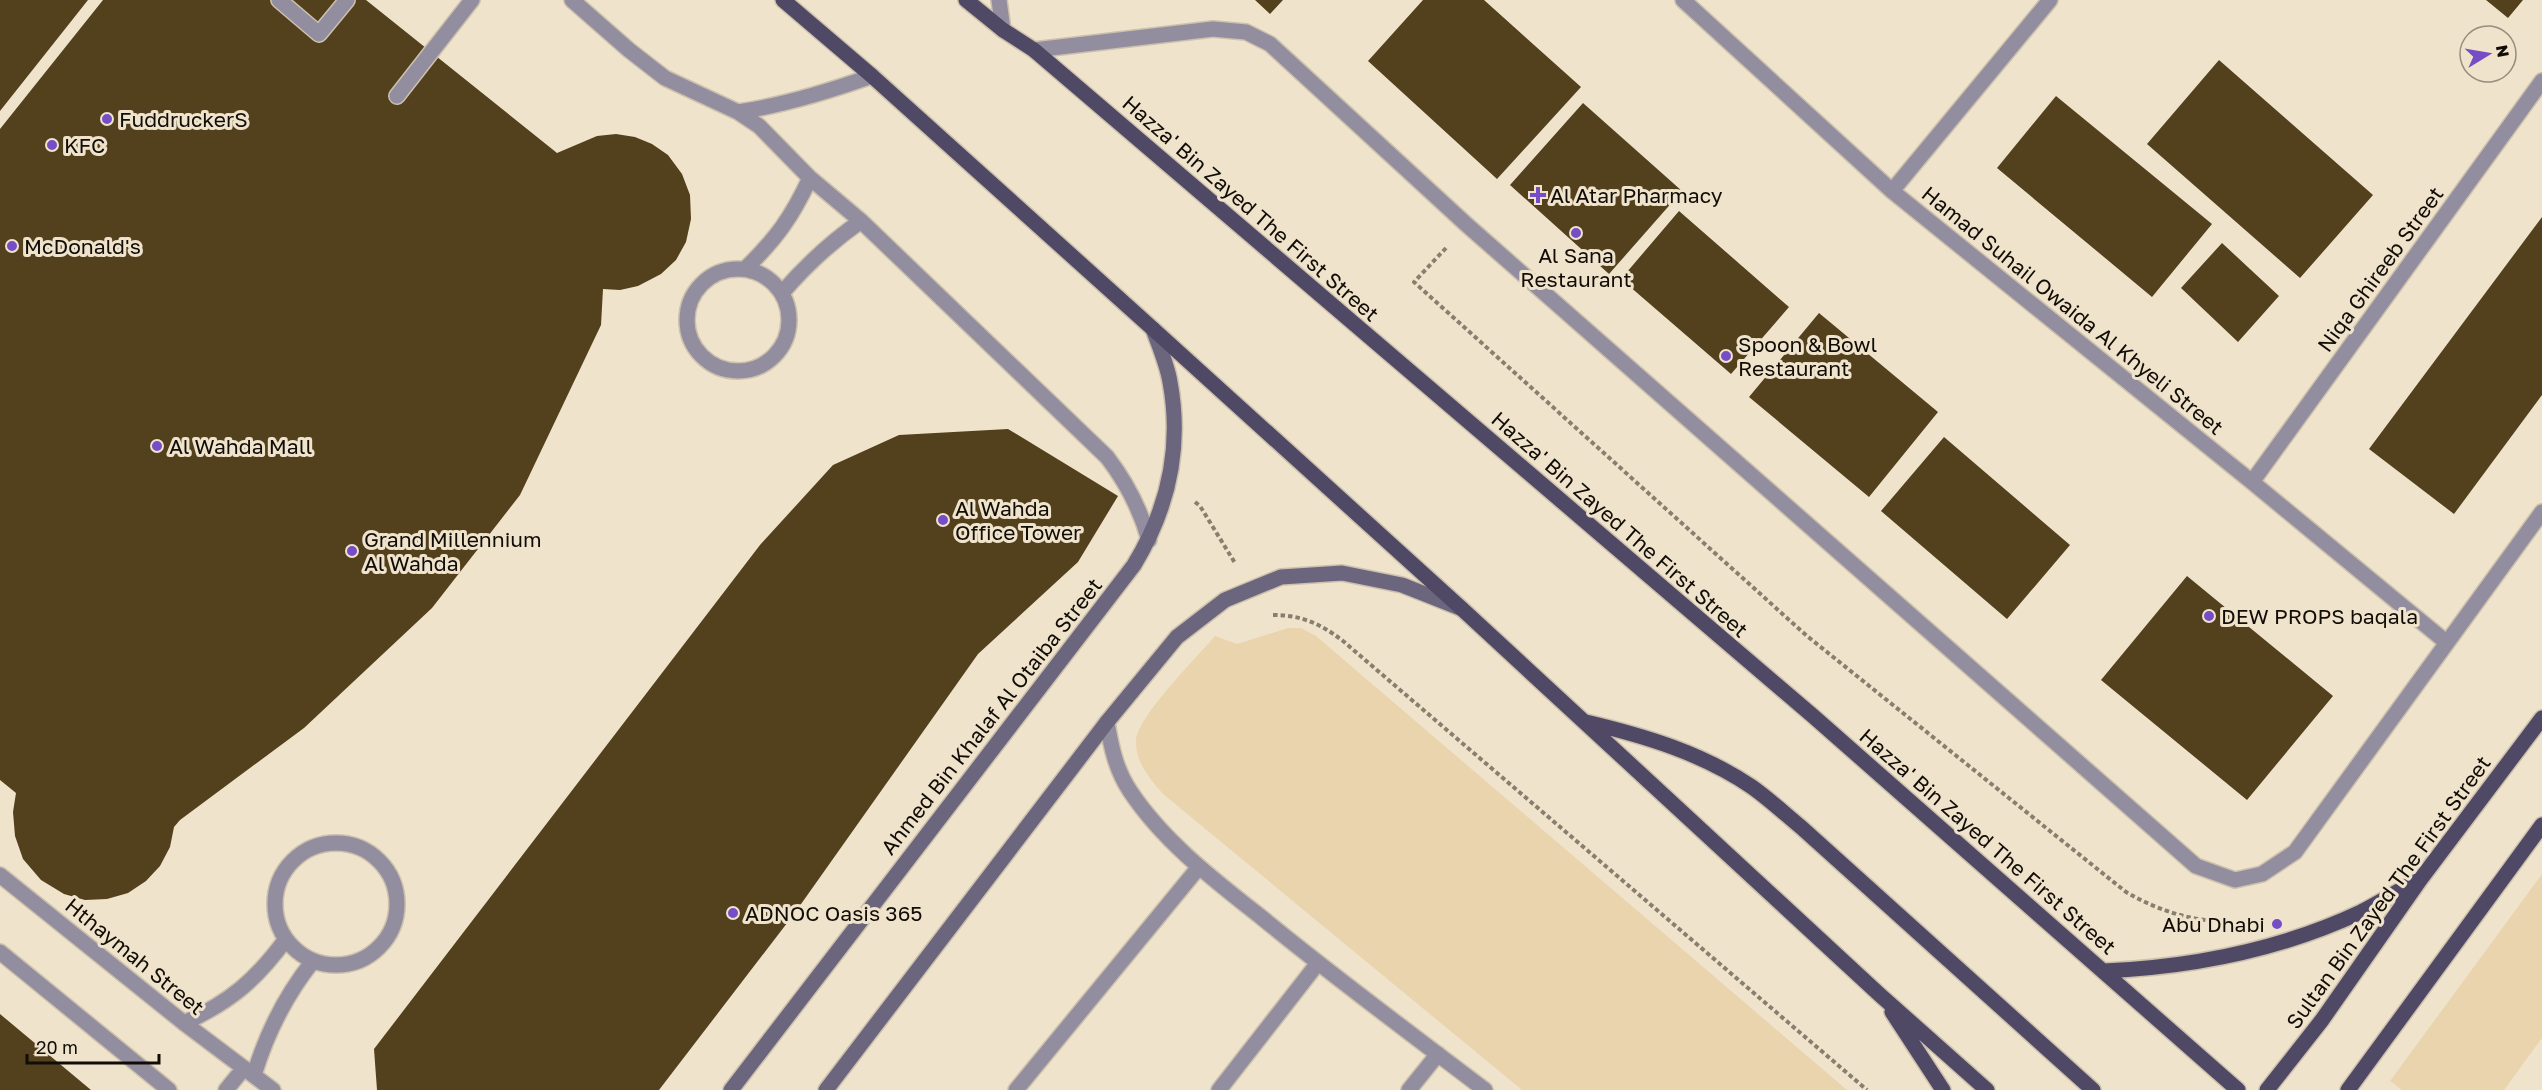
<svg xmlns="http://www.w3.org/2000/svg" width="2542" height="1090" font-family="'Golos Text',sans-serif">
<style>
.green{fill:#e9d4ae}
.building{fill:#53401d}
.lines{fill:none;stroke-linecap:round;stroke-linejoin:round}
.lane-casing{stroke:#ccc1ac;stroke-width:18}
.street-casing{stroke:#ccc1ac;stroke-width:18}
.secondary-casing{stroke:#ccc1ac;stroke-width:18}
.primary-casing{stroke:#ccc1ac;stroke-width:18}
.path{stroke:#887f6f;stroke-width:4;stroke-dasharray:4.5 3;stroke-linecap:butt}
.lane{stroke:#928ea0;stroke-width:15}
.street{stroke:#928ea0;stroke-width:15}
.secondary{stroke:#6b667e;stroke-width:15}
.primary{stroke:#504966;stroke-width:15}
.poi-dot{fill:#764dc6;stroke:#f0e3cc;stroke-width:2}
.labels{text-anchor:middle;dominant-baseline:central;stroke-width:6;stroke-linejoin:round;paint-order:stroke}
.poi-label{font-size:21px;fill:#110d06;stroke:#f0e3cc;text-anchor:start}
.street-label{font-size:21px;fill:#110d06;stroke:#f0e3cc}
</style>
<rect width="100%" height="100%" fill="#f0e3cc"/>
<!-- green -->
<path class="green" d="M 1288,628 L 1301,628 L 1316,636 L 1847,1090 L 1522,1090 L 1163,794 C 1150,779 1136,763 1136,742 C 1135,719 1198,656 1215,636 L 1237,644 Z
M 2542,874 L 2542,1038 L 2504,1090 L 2402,1090 L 2390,1081 Z"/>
<!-- building -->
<path class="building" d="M 0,0 L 88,0 L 0,111 Z
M 103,0 L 366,0 L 557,153 L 597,136 L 616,134 L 635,137 L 652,144 L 668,155 L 682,174 L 690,195 L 691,219 L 686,242 L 676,260 L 661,274 L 638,286 L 620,290 L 603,289 L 601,325 L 520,495 L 432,608 L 304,728 L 180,820 L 174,827 L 170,847 L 160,866 L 146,881 L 128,893 L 107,899 L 85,900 L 64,894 L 41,880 L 23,859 L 15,836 L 13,812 L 16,793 L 0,780 L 0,129 Z
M 1255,0 L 1283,0 L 1270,14 Z
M 1423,0 L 1484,0 L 1581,87 L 1497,179 L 1368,61 Z
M 2486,0 L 2523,0 L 2508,18 Z
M 2219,60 L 2373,195 L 2300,278 L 2147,144 Z
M 2056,96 L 2212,224 L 2152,297 L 1997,168 Z
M 1583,103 L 1682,191 L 1609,274 L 1510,185 Z
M 1679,211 L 1789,307 L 1731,374 L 1621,279 Z
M 2542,217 L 2542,395 L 2454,514 L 2369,449 Z
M 2222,243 L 2279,296 L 2238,342 L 2181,288 Z
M 1819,313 L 1938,412 L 1869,497 L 1749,397 Z
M 1008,429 L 1118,496 L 1078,562 L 978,654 L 794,914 L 659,1090 L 377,1090 L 374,1049 L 760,545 L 833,465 L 899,435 Z
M 1944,437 L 2070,545 L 2007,619 L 1881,511 Z
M 2187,576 L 2333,696 L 2247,800 L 2101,680 Z
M 0,1014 L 91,1090 L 0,1090 Z"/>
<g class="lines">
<!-- lane casing -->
<g class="lane-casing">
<path id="lane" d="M 279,0 L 319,34 L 347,0
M 572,0 L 629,50 L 665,78 L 738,112 L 759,126 L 810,178 L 861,221 L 1107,457 C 1127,483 1140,508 1149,540
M 397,96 L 472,0
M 738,112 C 785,105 827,92 872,76
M687 320a51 51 0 1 1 102 0a51 51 0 1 1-102 0Z
M 745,269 C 776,239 792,217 810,178
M 782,293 C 806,265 831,242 861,221
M 1107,722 C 1111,747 1116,770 1130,791 C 1163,841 1214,880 1261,917 C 1334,977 1410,1033 1485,1090
M275 904a61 61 0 1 1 122 0a61 61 0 1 1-122 0Z
M 0,875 L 184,1023 L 273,1090
M 0,952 L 169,1090
M 184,1023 C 230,1002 256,980 286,939
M 254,1075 C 267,1032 285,996 313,961
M 226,1090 L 244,1068
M 1016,1090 L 1199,867
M 1219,1090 L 1318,963
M 1409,1090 L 1438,1054"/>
</g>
<!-- street casing -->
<g class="street-casing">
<path id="street" d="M 999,0 L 1003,30
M 1683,0 L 1892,191 L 2252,482 L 2446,642
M 1034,50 L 1213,29 L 1246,32 L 1270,44 L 1467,225 L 2196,866 L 2235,880 L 2262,874 L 2295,852 L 2542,512
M 1892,191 L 2050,0
M 2252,482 L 2542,81"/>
</g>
<!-- secondary casing -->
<g class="secondary-casing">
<path id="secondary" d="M 731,1090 L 1134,565 C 1168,509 1182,447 1170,382 C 1167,364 1159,346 1153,329
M 826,1090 L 1107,722 L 1177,637 L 1225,600 L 1281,577 L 1342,573 L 1402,585 L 1460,608"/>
</g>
<!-- primary casing -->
<g class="primary-casing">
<path id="primary" d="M 783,0 L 872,76 L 1153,329 L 1461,608 L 1880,995 L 1987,1090
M 966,0 L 1003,30 L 1034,50 L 1813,716 L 2238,1090
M 1586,722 C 1645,736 1702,753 1752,787 C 1769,799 1785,814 1802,828 L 2093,1090
M 2104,971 C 2193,967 2280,950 2361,912 C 2380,902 2398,891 2417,881
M 1892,1012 L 1943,1090
M 2267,1090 L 2322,1020 L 2420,880 L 2542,718
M 2348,1090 L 2542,825"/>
</g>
<!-- path -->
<path class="path" d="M 1446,248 L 1414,282 L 1807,636 L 2126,892 C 2159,911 2191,921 2229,922
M 1195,502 L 1200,506 L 1235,563
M 1273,615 C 1302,615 1321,624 1343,641 L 1867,1090"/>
<!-- lane -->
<use href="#lane" class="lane"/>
<!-- street -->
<use href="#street" class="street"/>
<!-- secondary -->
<use href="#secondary" class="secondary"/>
<!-- primary -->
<use href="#primary" class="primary"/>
</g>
<!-- markers -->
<g class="poi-dot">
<circle cx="107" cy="119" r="6"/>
<circle cx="52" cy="145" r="6"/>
<path d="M1535 186h6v6h6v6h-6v6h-6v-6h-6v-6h6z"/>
<circle cx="1576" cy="233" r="6"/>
<circle cx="12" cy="246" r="6"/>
<circle cx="1726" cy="356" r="6"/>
<circle cx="157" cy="446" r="6"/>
<circle cx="943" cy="520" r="6"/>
<circle cx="352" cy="551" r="6"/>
<circle cx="2209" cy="616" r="6"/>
<circle cx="733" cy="913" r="6"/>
<circle cx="2277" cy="924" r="6"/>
</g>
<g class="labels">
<!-- poi labels -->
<g class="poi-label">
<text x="119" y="119">FuddruckerS</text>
<text x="64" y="145">KFC</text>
<text x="1550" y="195">Al Atar Pharmacy</text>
<text x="24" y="246">McDonald's</text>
<text x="1576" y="255" text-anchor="middle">Al Sana<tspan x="1576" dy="24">Restaurant</tspan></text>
<text x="1738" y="344">Spoon &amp; Bowl<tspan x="1738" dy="24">Restaurant</tspan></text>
<text x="169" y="446">Al Wahda Mall</text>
<text x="955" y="508">Al Wahda<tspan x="955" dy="24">Office Tower</tspan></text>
<text x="364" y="539">Grand Millennium<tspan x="364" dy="24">Al Wahda</tspan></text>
<text x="2221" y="616">DEW PROPS baqala</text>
<text x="745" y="913">ADNOC Oasis 365</text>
<text x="2265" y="924" text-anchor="end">Abu Dhabi</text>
</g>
<!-- street labels -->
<g class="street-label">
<text transform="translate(1251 208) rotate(41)">Hazza' Bin Zayed The First Street</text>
<text transform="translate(2380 269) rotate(-54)">Niqa Ghireeb Street</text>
<text transform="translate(2073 310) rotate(39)">Hamad Suhail Owaida Al Khyeli Street</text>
<text transform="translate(1620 524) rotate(41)">Hazza' Bin Zayed The First Street</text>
<text transform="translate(991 716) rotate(-52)">Ahmed Bin Khalaf Al Otaiba Street</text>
<text transform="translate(1988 841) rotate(41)">Hazza' Bin Zayed The First Street</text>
<text transform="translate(2388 892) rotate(-54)">Sultan Bin Zayed The First Street</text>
<text transform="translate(135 956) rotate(39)">Hthaymah Street</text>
</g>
</g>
<!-- north arrow -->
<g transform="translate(2488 54) rotate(79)"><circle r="28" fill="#f0e3cc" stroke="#978d7d" stroke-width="1.5"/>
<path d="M0-4.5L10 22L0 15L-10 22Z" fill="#764dc6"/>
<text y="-9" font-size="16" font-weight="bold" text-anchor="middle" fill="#110d06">N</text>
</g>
<!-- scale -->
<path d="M27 1054v9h132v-9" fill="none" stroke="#110d06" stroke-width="3"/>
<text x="36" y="1054" font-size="18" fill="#110d06" stroke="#f0e3cc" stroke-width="4.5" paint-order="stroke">20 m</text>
</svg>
